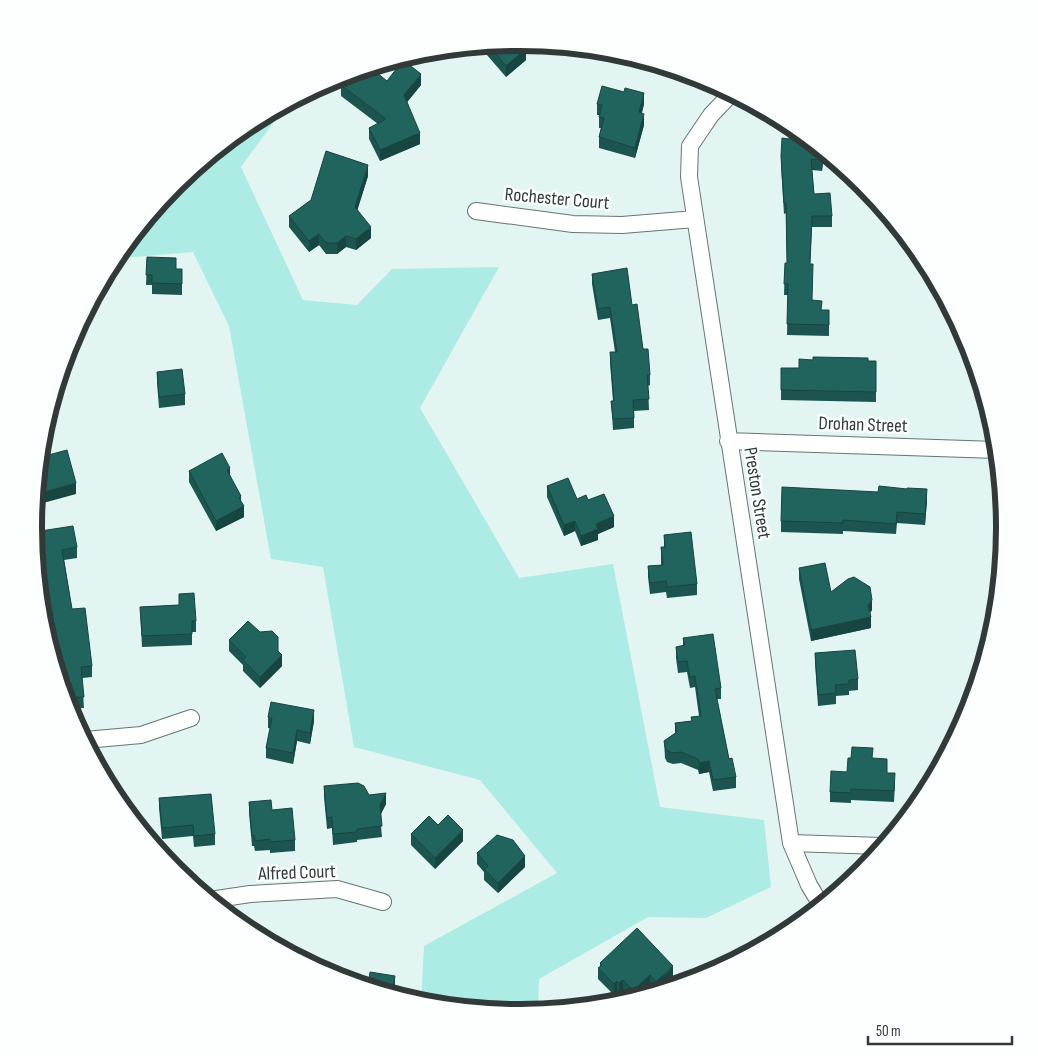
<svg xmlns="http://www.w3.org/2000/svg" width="1038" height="1056" font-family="'Sofia Sans Condensed',sans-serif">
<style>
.green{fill:#adece4}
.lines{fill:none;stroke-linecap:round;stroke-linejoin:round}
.minor-casing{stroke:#647673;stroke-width:18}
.minor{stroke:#fff;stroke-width:16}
.wall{fill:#1c5550}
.shaded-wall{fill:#174541}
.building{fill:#21635d;stroke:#174541}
.labels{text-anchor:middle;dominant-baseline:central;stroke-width:5;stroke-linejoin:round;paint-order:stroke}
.street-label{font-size:19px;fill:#323a39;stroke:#fbfffe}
.rim{fill:none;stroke:#323a39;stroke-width:6}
</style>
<rect width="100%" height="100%" fill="#e2f5f3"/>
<!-- green -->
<path class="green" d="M 287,104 L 241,167 L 303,300 L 357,305 L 392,269 L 499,267 L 420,408 L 519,578 L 613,564 L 660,807 L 764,820 L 771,887 L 706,918 L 648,917 L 539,979 L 538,1011 L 519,1013 L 421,1003 L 424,946 L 557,873 L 480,780 L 354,747 L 323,567 L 271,559 L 229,326 L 193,252 L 122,258 L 120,253 L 176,185 L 250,124 Z"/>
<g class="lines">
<!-- minor casing -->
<g class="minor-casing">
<path id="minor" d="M 731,94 L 711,115 L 690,146 L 689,177 L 791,843 L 809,885 L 821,905
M 476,211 L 573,224 L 622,225 L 695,219
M 728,441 L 997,450
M 85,740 L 141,735 L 191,718
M 791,843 L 882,846
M 210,900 L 250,894 L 337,889 L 383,902"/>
</g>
<!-- minor -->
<use href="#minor" class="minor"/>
</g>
<!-- wall -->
<path class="wall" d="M 519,43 L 526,60 L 506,77 L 480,47 Z
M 387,81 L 421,85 L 407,102 L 420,144 L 380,161 L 369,139 L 369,128 L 378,124 L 341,96 L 341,85 Z
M 597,104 L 644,104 L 642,113 L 644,125 L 635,158 L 599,148 L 599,137 L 601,128 L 599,128 L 599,115 L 597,115 Z
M 824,153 L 822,171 L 812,170 L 814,194 L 832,216 L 832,227 L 812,227 L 810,264 L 812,300 L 822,310 L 829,310 L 829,336 L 787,335 L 788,295 L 784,295 L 785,263 L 787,263 L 786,213 L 784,214 L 781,166 L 781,156 Z
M 368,176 L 357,210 L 371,238 L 356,250 L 346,247 L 337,254 L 326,254 L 319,245 L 309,252 L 289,227 L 289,216 Z
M 147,257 L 176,269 L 182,269 L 182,295 L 152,294 L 152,285 L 146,285 Z
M 592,274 L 632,305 L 650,375 L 650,385 L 648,386 L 649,410 L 634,411 L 634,428 L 613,430 L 611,401 L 613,401 L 610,363 L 610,352 L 615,352 L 610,318 L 598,320 L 592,284 Z
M 868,361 L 876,361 L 876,402 L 781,400 L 781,368 L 799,368 Z
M 157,372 L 185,394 L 185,405 L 159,408 L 157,382 Z
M 60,376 L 63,395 L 54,396 Z
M 189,471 L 230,476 L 244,517 L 216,531 L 189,482 Z
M 547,486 L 577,499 L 588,500 L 614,527 L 598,534 L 598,540 L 581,546 L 575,531 L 564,536 L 547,497 Z
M 1001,492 L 1003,519 L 1000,518 Z
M 927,500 L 925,525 L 897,523 L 896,534 L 843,531 L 843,534 L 781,532 L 781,521 Z
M 34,532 L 77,547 L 77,558 L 64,560 L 72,609 L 92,666 L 92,677 L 82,678 L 84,708 L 69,709 L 47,635 L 40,595 Z
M 664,535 L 697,584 L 697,595 L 667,598 L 666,592 L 650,594 L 648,577 L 648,566 L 661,565 L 661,547 L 664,547 Z
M 799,568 L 831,592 L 872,610 L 870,613 L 871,628 L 811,641 L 799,579 Z
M 179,594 L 196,621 L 196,632 L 192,632 L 192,645 L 142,647 L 140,607 L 179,605 Z
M 683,638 L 721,688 L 721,699 L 717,699 L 729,759 L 736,777 L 736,788 L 713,791 L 709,772 L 699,774 L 698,770 L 681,763 L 673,764 L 667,762 L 665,758 L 664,741 L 675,733 L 675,723 L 691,721 L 699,716 L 695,687 L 690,688 L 687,672 L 678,673 L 676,658 L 676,647 L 683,646 Z
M 229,640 L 278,651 L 282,666 L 260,688 L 243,671 L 243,665 L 229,651 Z
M 815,653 L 858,679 L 858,690 L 849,691 L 849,695 L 836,696 L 836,704 L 818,706 L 815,663 Z
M 268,717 L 314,721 L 310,744 L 297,741 L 293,764 L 266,758 L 266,748 L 270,728 L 268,728 Z
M 873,758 L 887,773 L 895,784 L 894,802 L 851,800 L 851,803 L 830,802 L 830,792 L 847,772 Z
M 324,786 L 369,795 L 386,804 L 380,815 L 382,837 L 357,840 L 357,842 L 333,845 L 332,828 L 327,829 L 324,797 Z
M 159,798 L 215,834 L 215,845 L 194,847 L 193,836 L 162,839 L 159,808 Z
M 249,802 L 272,810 L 295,840 L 295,851 L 270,853 L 270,850 L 255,851 L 254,846 L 252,846 L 249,813 Z
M 438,825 L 463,841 L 435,869 L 411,845 L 411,834 Z
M 477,853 L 525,867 L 498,893 L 484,880 L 484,872 L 477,864 Z
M 600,963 L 673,977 L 659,990 L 655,991 L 650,986 L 638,996 L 631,999 L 623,990 L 619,994 L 617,992 L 614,995 L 598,979 L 598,968 L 600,967 Z"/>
<!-- shaded-wall -->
<path class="shaded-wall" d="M 526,49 L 526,60 L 506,77 L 506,66 Z
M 421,74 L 421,85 L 404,106 L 404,95 Z
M 644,93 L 644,104 L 639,123 L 639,112 Z
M 644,114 L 644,125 L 635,158 L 635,148 Z
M 420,133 L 420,144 L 380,161 L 380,150 Z
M 823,153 L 824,153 L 822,171 L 822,160 Z
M 368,165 L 368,176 L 355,218 L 355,207 Z
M 371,227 L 371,238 L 356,250 L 356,239 Z
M 319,234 L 319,245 L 309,252 L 309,241 Z
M 346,236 L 346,247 L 337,254 L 337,243 Z
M 230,468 L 230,479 L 227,470 Z
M 76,483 L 76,494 L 36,505 L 37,494 Z
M 927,489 L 927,500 L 925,525 L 925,514 Z
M 241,496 L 241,507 L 244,506 L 244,517 L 216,531 L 216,521 Z
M 614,516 L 614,527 L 598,534 L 598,540 L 581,546 L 581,536 L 596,524 Z
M 575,521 L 575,531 L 564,536 L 564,525 Z
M 872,600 L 872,610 L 868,615 L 868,605 Z
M 871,617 L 871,628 L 811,641 L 811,630 Z
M 282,655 L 282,666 L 260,688 L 260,677 Z
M 314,710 L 314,721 L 310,744 L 310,733 Z
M 297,730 L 297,741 L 293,764 L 293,753 Z
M 709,761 L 709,772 L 699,774 L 699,763 Z
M 386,793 L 386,804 L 380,816 L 380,805 Z
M 463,830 L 463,841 L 435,869 L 435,858 Z
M 525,856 L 525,867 L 498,893 L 498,883 Z
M 673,966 L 673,977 L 659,990 L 656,991 L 656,982 Z
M 650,975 L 650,986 L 638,996 L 635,997 L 635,989 Z
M 395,976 L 395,987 L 394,995 L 392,994 Z
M 623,980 L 623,990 L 619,994 L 619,983 Z
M 617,981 L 617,992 L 614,995 L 614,984 Z
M 634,987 L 634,998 L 632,998 L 632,989 Z"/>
<!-- building -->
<path class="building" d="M 520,43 L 526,49 L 506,66 L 489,46 Z
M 403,60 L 421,74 L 404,95 L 420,133 L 380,150 L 369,128 L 386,119 L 341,85 L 349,75 L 371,68 L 387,81 Z
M 602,86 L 624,92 L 625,88 L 644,93 L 639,112 L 644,114 L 635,148 L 599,137 L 604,118 L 599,117 L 602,105 L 597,104 Z
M 791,126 L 823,153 L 822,160 L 811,159 L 814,194 L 830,193 L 832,216 L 812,216 L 810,264 L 813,264 L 812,300 L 822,301 L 821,310 L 829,310 L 829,325 L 787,324 L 788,284 L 784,284 L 785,263 L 787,263 L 786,203 L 784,203 L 781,156 L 782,138 L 789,139 Z
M 326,151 L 368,165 L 355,207 L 371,227 L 356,239 L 346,236 L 337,243 L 326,243 L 319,234 L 309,241 L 289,216 L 311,200 Z
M 147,257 L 176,258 L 176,269 L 182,269 L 182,284 L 152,283 L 152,275 L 146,275 Z
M 627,268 L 632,305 L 637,304 L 643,349 L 648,349 L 650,375 L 647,375 L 649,399 L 633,400 L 634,418 L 613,419 L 611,401 L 614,401 L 610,352 L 617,352 L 610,307 L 598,309 L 592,274 Z
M 813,357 L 868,358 L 868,361 L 876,361 L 876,392 L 781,390 L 781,368 L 799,368 L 799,359 L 813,360 Z
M 182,369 L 185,394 L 159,397 L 157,372 Z
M 60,376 L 63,389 L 56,390 Z
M 67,450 L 76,483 L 37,494 L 41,457 Z
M 222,453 L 230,468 L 227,470 L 241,496 L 239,498 L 244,506 L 216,521 L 189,471 Z
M 568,478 L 577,499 L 586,495 L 588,500 L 604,494 L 614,516 L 596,524 L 598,529 L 581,536 L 575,521 L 564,525 L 547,486 Z
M 879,486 L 907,489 L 907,488 L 927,489 L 925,514 L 897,512 L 896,524 L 843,520 L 843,523 L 781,521 L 782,487 L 878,492 Z
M 1001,492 L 1002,508 L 1000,508 Z
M 73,526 L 77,547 L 62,550 L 72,609 L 85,608 L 92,666 L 81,667 L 84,697 L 66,698 L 49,643 L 38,567 L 34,532 Z
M 691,532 L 697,584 L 667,587 L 666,581 L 650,583 L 648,566 L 663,565 L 661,547 L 665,547 L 664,535 Z
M 825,563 L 831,592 L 848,579 L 854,577 L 870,587 L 872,600 L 868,605 L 871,617 L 811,630 L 799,568 Z
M 194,593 L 196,621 L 192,621 L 192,634 L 142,636 L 140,607 L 179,605 L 179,594 Z
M 248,621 L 260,632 L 272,631 L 278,637 L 278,651 L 282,655 L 260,677 L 243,660 L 246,657 L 229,640 Z
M 713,634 L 721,688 L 715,689 L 729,759 L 732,758 L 736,777 L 713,780 L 709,761 L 699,763 L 698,759 L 681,752 L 673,753 L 667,751 L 665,747 L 664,741 L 677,732 L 675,723 L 692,721 L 691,717 L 701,716 L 695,676 L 690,677 L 687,661 L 678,662 L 676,647 L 685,645 L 683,638 Z
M 855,650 L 858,679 L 849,680 L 849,684 L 835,685 L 836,693 L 818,695 L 815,653 Z
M 271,702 L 314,710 L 310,733 L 297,730 L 293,753 L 266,748 L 272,718 L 268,717 Z
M 852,747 L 873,748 L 872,758 L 887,759 L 887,773 L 895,773 L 894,791 L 851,789 L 851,793 L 830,792 L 831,771 L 847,772 L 848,758 L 851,758 Z
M 358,783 L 364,786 L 369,795 L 386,793 L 380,805 L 382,826 L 357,829 L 357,832 L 333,834 L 332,817 L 327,818 L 324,786 Z
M 211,794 L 215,834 L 194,836 L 193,825 L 162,828 L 159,798 Z
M 271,800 L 272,810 L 292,808 L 295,840 L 270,842 L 270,839 L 255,841 L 254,835 L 252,836 L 249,802 Z
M 448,815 L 463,830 L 435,858 L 411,834 L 429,816 L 438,825 Z
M 497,835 L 513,840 L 525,856 L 498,883 L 484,869 L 488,866 L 477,853 Z
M 637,928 L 673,966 L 656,982 L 650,975 L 635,989 L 634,987 L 632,989 L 623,980 L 619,983 L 617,981 L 614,984 L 598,968 L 602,965 L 600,963 Z
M 370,972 L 395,976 L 392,994 L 368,987 Z"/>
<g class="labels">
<!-- street labels -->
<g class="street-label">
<text transform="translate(557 199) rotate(5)">Rochester Court</text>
<text transform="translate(863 425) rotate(2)">Drohan Street</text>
<text transform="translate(757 493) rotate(81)">Preston Street</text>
<text transform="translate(297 873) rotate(-2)">Alfred Court</text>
</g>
</g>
<!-- crop -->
<path d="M0 0H1038V1056H0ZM518 51H520A476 476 0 0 1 996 527V528A476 476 0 0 1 520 1004H518A476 476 0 0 1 42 528V527A476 476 0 0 1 518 51Z" fill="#fbfffe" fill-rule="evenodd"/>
<path class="rim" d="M518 51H520A476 476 0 0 1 996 527V528A476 476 0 0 1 520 1004H518A476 476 0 0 1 42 528V527A476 476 0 0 1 518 51Z"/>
<!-- scale -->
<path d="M868 1036v8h144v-8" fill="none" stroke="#323a39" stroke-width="2.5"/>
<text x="876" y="1036" font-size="15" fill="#323a39" stroke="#fbfffe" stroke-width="4" paint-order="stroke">50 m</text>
</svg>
